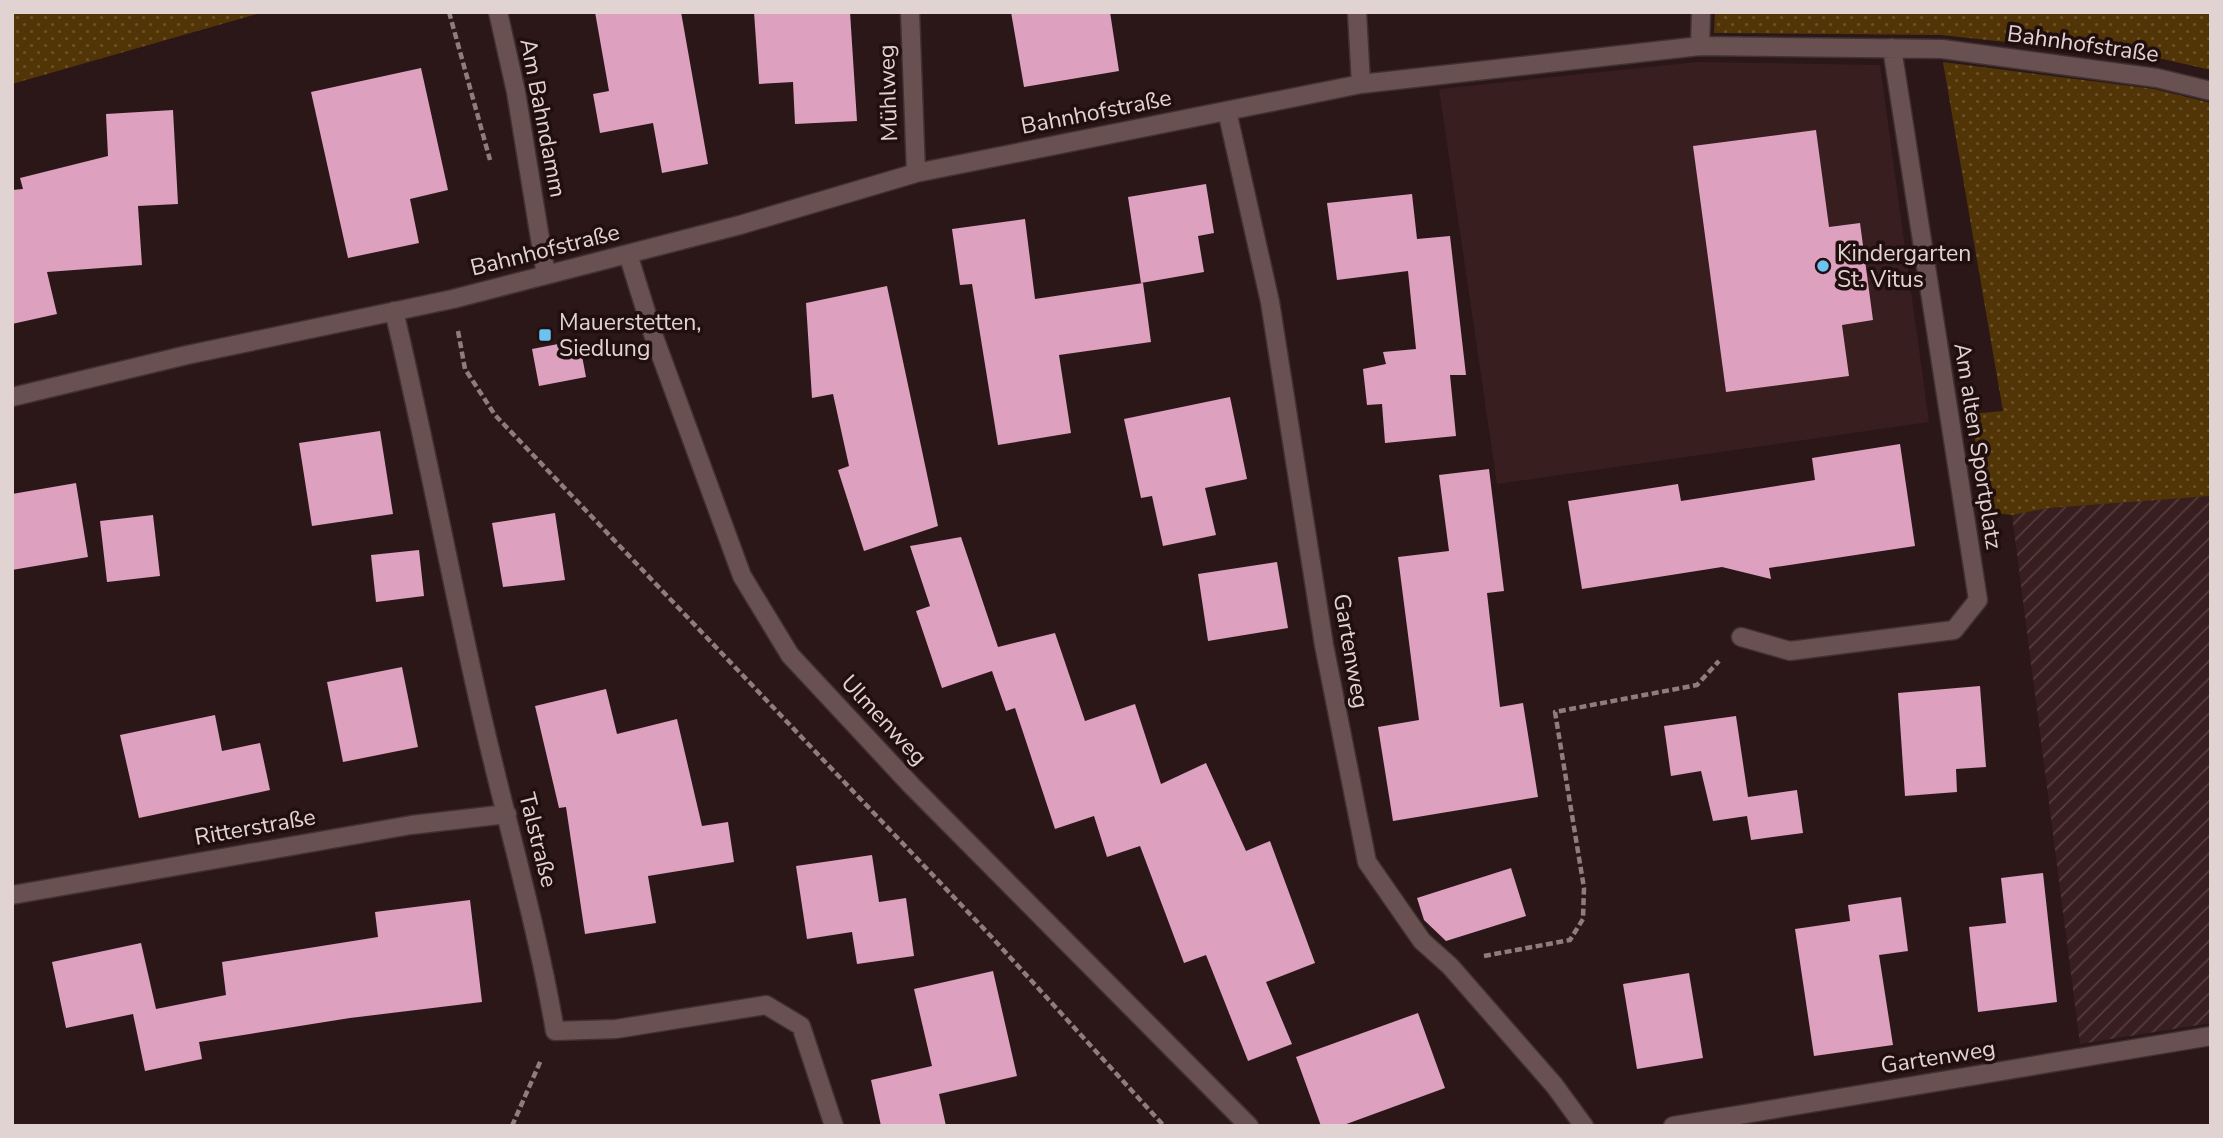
<svg xmlns="http://www.w3.org/2000/svg" width="2223" height="1138" font-family="'Nunito Sans',sans-serif">
<style>
.built{fill:#381e1f}
.industrial{fill:url(#industrial-furrows)}
.grass{fill:url(#grass-dots)}
.building{fill:#dda0bf}
.lines{fill:none;stroke-linecap:round;stroke-linejoin:round}
.street-casing{stroke:#413132;stroke-width:21}
.path{stroke:#8e7d7d;stroke-width:4.5;stroke-dasharray:7 3.5;stroke-linecap:butt}
.street{stroke:#695051;stroke-width:18}
.poi-dot{fill:#6bc3f2;stroke:#210e0f;stroke-width:2.5}
.labels{text-anchor:middle;dominant-baseline:central;stroke-width:7;stroke-linejoin:round;paint-order:stroke}
.street-label{font-size:23px;fill:#e2d3d3;stroke:#210e0f}
.poi-label{font-size:23px;fill:#e2d3d3;stroke:#210e0f;text-anchor:start}
</style>
<defs>
<pattern id="industrial-furrows" width="10" height="10" patternUnits="userSpaceOnUse" patternTransform="scale(1.75)"><rect width="10" height="10" fill="#381e1f"/><path d="M-1 1l2-2M0 10L10 0M9 11l2-2" fill="none" stroke="#543e3f"/></pattern>
<pattern id="grass-dots" width="8" height="8" patternUnits="userSpaceOnUse" patternTransform="scale(1.75)"><rect width="8" height="8" fill="#523507"/><path d="M2 2h.1M6 6h.1" fill="none" stroke="#6b512a" stroke-width="1.8" stroke-linecap="round"/></pattern>
</defs>
<rect width="100%" height="100%" fill="#2b1718"/>
<!-- built -->
<path class="built" d="M 1697,62 L 1880,65 L 1929,422 L 1497,484 L 1439,89 Z"/>
<!-- industrial -->
<path class="industrial" d="M 2211,496 L 2211,1023 L 2080,1044 L 2012,515 L 2049,508 Z"/>
<!-- grass -->
<path class="grass" d="M 12,12 L 264,12 L 12,84 Z
M 1715,12 L 2211,12 L 2211,70 L 2163,59 L 1941,35 L 1714,33 Z
M 1943,62 L 2154,89 L 2211,103 L 2211,496 L 2049,508 L 2012,515 L 1986,512 L 1971,414 L 2003,411 Z"/>
<!-- building -->
<path class="building" d="M 595,12 L 681,12 L 708,164 L 662,173 L 653,123 L 600,133 L 593,94 L 609,91 Z
M 754,12 L 850,12 L 857,121 L 795,124 L 793,82 L 759,84 Z
M 1011,12 L 1110,12 L 1119,71 L 1024,87 Z
M 421,68 L 448,190 L 410,199 L 419,243 L 348,258 L 311,92 Z
M 173,110 L 178,204 L 138,206 L 142,265 L 47,272 L 57,314 L 12,324 L 12,190 L 23,189 L 20,178 L 108,156 L 106,114 Z
M 1816,130 L 1829,227 L 1860,223 L 1873,320 L 1842,325 L 1849,376 L 1726,392 L 1693,146 Z
M 1206,184 L 1214,233 L 1198,236 L 1204,272 L 1141,283 L 1128,197 Z
M 1412,194 L 1417,239 L 1450,236 L 1466,375 L 1450,375 L 1456,436 L 1385,443 L 1382,404 L 1367,405 L 1363,369 L 1386,364 L 1383,352 L 1416,349 L 1408,271 L 1337,280 L 1327,203 Z
M 1025,219 L 1035,299 L 1143,283 L 1151,342 L 1059,355 L 1071,433 L 998,445 L 972,284 L 960,285 L 952,229 Z
M 887,286 L 938,526 L 864,551 L 838,470 L 849,466 L 833,394 L 812,398 L 806,303 Z
M 579,340 L 586,377 L 539,386 L 532,349 Z
M 1230,397 L 1247,479 L 1205,488 L 1216,535 L 1163,546 L 1152,496 L 1141,498 L 1124,419 Z
M 380,431 L 393,514 L 312,526 L 299,443 Z
M 1900,444 L 1915,546 L 1769,568 L 1771,579 L 1722,567 L 1582,589 L 1568,501 L 1678,484 L 1681,501 L 1815,480 L 1812,458 Z
M 1489,469 L 1504,591 L 1487,593 L 1500,707 L 1523,703 L 1538,797 L 1393,821 L 1378,727 L 1419,720 L 1398,557 L 1449,551 L 1439,475 Z
M 76,483 L 88,557 L 12,570 L 12,494 Z
M 555,513 L 565,580 L 503,587 L 492,523 Z
M 153,515 L 160,576 L 107,582 L 100,521 Z
M 961,537 L 998,647 L 1055,633 L 1085,721 L 1135,704 L 1161,784 L 1206,763 L 1246,851 L 1270,841 L 1315,963 L 1266,982 L 1292,1044 L 1248,1061 L 1206,955 L 1184,963 L 1140,846 L 1107,857 L 1094,816 L 1055,829 L 1015,708 L 1006,711 L 992,671 L 942,688 L 916,611 L 930,606 L 910,546 Z
M 419,550 L 424,596 L 376,602 L 371,555 Z
M 1277,562 L 1288,628 L 1208,641 L 1198,574 Z
M 402,667 L 418,747 L 343,762 L 327,682 Z
M 1980,686 L 1986,767 L 1956,769 L 1957,792 L 1905,796 L 1898,693 Z
M 606,689 L 617,734 L 677,719 L 702,826 L 728,822 L 734,862 L 648,876 L 656,923 L 585,934 L 566,807 L 559,808 L 535,706 Z
M 215,715 L 222,751 L 260,743 L 270,790 L 139,818 L 120,735 Z
M 1736,716 L 1748,797 L 1797,790 L 1803,833 L 1751,840 L 1747,816 L 1713,821 L 1701,771 L 1671,776 L 1664,726 Z
M 872,855 L 879,902 L 906,898 L 914,956 L 857,964 L 852,932 L 807,939 L 796,866 Z
M 1511,868 L 1526,916 L 1446,941 L 1424,920 L 1417,898 Z
M 2043,873 L 2057,1002 L 1978,1012 L 1969,927 L 2006,923 L 2001,878 Z
M 1901,897 L 1908,951 L 1879,955 L 1893,1045 L 1814,1056 L 1795,929 L 1850,921 L 1848,905 Z
M 470,900 L 482,1002 L 350,1018 L 199,1042 L 202,1059 L 145,1071 L 133,1014 L 66,1028 L 52,962 L 141,943 L 156,1009 L 226,995 L 222,962 L 378,937 L 375,912 Z
M 993,971 L 1017,1076 L 939,1094 L 946,1126 L 881,1126 L 871,1080 L 932,1066 L 914,989 Z
M 1689,973 L 1703,1058 L 1637,1069 L 1623,984 Z
M 1418,1013 L 1445,1088 L 1341,1126 L 1321,1126 L 1296,1057 Z"/>
<g class="lines">
<!-- street casing -->
<g class="street-casing">
<path id="street" d="M 498,12 L 516,92 L 546,275
M 910,12 L 916,173
M 1357,12 L 1361,84
M 1700,46 L 1701,12
M 1227,111 L 1270,302 L 1324,645 L 1367,862 L 1422,941 L 1450,966 L 1554,1085 L 1584,1126
M 628,254 L 653,334 L 742,576 L 790,655 L 911,785 L 1249,1126
M 394,311 C 426,445 451,581 482,716 C 506,821 537,925 555,1031 L 616,1029 L 766,1005 L 801,1026 L 834,1126
M 12,397 L 187,355 L 453,299 L 740,225 L 916,173 L 1361,84 L 1700,46 L 1942,49 L 2157,78 L 2211,91
M 1741,637 L 1790,651 L 1954,630 L 1978,600 L 1892,48
M 12,895 L 411,825 L 507,814
M 1673,1126 L 2211,1036"/>
</g>
<!-- path -->
<path class="path" d="M 449,12 L 490,160
M 458,331 L 465,369 L 495,415 L 987,932 L 1164,1126
M 1484,956 L 1570,940 L 1583,919 L 1584,888 L 1555,712 L 1697,685 L 1719,661
M 512,1126 L 541,1060"/>
<!-- street -->
<use href="#street" class="street"/>
</g>
<!-- markers -->
<g class="poi-dot">
<circle cx="1823" cy="266" r="7"/>
<rect x="538" y="328" width="14" height="14" rx="3.5"/>
</g>
<g class="labels">
<!-- street labels -->
<g class="street-label">
<text transform="translate(2083 44) rotate(8)">Bahnhofstraße</text>
<text transform="translate(888 93) rotate(-92)">Mühlweg</text>
<text transform="translate(1096 112) rotate(-11)">Bahnhofstraße</text>
<text transform="translate(543 118) rotate(79)">Am Bahndamm</text>
<text transform="translate(545 250) rotate(-14)">Bahnhofstraße</text>
<text transform="translate(1978 446) rotate(81)">Am alten Sportplatz</text>
<text transform="translate(1351 651) rotate(80)">Gartenweg</text>
<text transform="translate(884 720) rotate(47)">Ulmenweg</text>
<text transform="translate(255 827) rotate(-10)">Ritterstraße</text>
<text transform="translate(538 840) rotate(76)">Talstraße</text>
<text transform="translate(1938 1057) rotate(-9)">Gartenweg</text>
</g>
<!-- poi labels -->
<g class="poi-label">
<text x="1837" y="253">Kindergarten<tspan x="1837" dy="26">St. Vitus</tspan></text>
<text x="559" y="322">Mauerstetten,<tspan x="559" dy="26">Siedlung</tspan></text>
</g>
</g>
<!-- border -->
<rect width="2223" height="1138" fill="none" stroke="#e2d3d3" stroke-width="28"/>
</svg>
